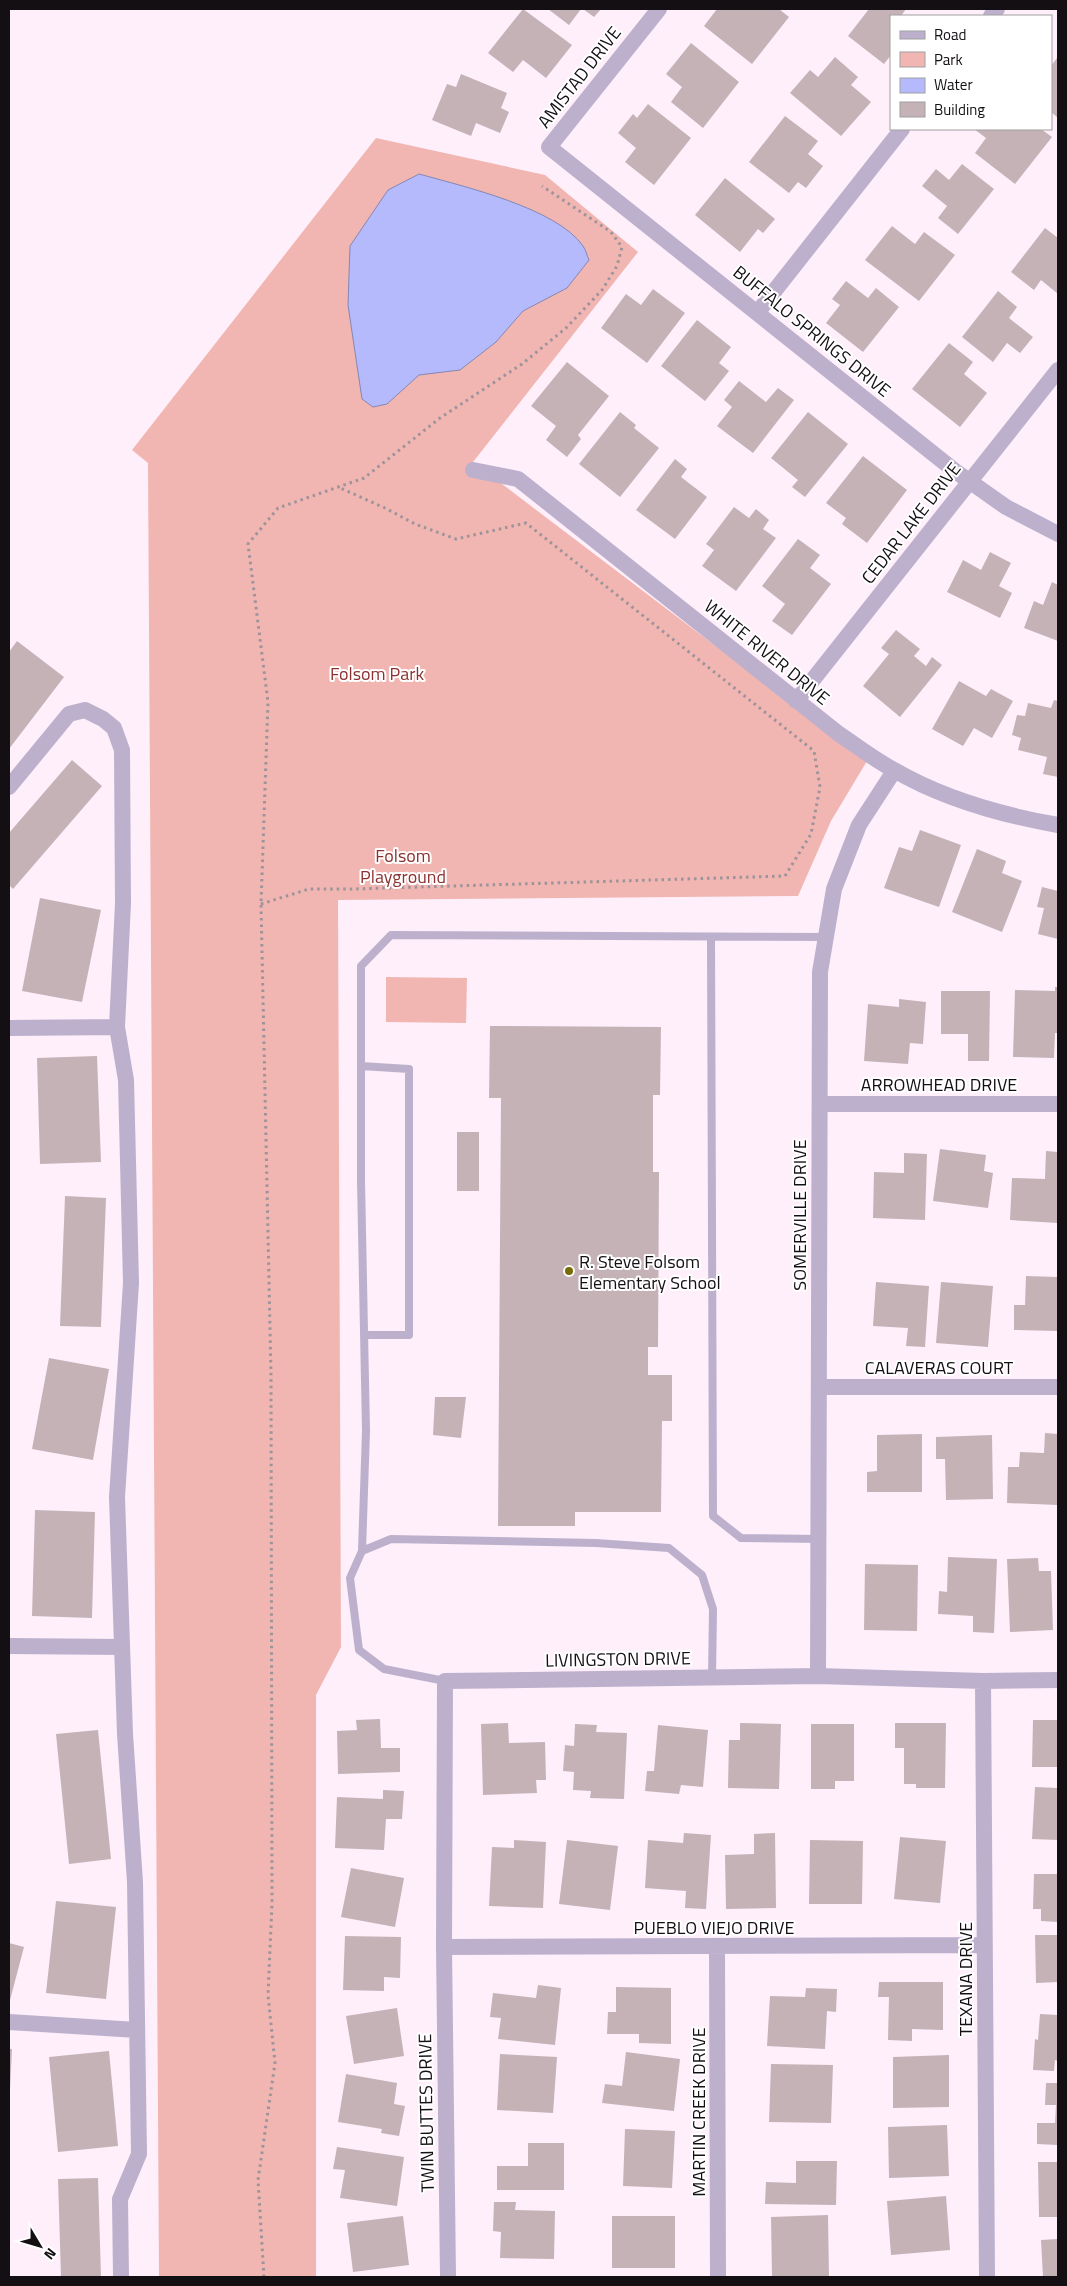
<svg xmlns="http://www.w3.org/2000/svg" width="1067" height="2286" font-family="'Titillium Web',sans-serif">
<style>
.green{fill:#f1b6b1}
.water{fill:#b4bafb;stroke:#8487b5}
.building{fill:#c4b2b7}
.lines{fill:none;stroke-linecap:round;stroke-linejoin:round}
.path{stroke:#9d939b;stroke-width:3;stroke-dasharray:2.5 4;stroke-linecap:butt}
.service{stroke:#bdb0cc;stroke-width:8}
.minor{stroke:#bdb0cc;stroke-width:16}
.poi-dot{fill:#776b05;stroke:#fff;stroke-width:2}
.labels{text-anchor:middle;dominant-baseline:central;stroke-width:4;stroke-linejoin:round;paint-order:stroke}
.street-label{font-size:18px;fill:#130f13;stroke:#fff}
.park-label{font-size:18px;fill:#8b3231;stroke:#fff}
.poi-label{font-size:18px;fill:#130f13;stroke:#fff;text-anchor:start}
</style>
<rect width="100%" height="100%" fill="#feeffb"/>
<!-- green -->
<path class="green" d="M 376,138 L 545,175 L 638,252 L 473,462 L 867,761 L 831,821 L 798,896 L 338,900 L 341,1647 L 316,1695 L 316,2277 L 159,2277 L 148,463 L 132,450 Z
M 386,977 L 467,978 L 466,1023 L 386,1022 Z"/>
<!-- water -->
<path class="water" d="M 419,174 C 462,186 557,208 583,246 C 586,250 587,256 589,260 L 567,288 L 523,311 L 496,342 L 460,370 L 419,375 L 387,404 L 373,407 L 362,399 L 348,305 L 350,246 L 388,190 Z"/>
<!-- building -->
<path class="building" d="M 523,9 L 572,45 L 546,78 L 523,60 L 513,72 L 488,53 Z
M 548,9 L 581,9 L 569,25 Z
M 583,9 L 601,9 L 594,17 Z
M 717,9 L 779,9 L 789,17 L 752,64 L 704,26 Z
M 869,9 L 906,9 L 901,16 L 891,16 L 891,55 L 884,64 L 848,36 Z
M 691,43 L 739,82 L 703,128 L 671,102 L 682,87 L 666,74 Z
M 835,57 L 858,77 L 851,85 L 871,102 L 841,136 L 790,93 L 810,70 L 818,77 Z
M 1057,58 L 1058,59 L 1058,118 L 1051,112 L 1051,66 Z
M 461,74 L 507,93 L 501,108 L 509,112 L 500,133 L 476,123 L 471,136 L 432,120 L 447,84 L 456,87 Z
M 648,104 L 691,138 L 654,185 L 625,162 L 636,148 L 618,133 L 633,114 L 637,118 Z
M 785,116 L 818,141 L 808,154 L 823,166 L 806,188 L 798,182 L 789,193 L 749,162 Z
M 974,129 L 1041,129 L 1052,137 L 1015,184 L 975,153 L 986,138 Z
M 962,164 L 994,189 L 958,234 L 938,218 L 947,206 L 922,186 L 936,169 L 949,180 Z
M 725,178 L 775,219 L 763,233 L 758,229 L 740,252 L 695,215 Z
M 892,226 L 915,244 L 924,232 L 955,255 L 919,301 L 865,260 Z
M 1045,228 L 1058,238 L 1058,294 L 1041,280 L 1034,290 L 1011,272 Z
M 846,281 L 868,298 L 876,288 L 899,307 L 863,352 L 826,323 L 840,305 L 832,299 Z
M 653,289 L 685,313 L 647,363 L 601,328 L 626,294 L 641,305 Z
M 998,291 L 1017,307 L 1009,318 L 1033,337 L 1020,353 L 1007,343 L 993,362 L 962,337 Z
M 697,320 L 731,347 L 719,363 L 729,371 L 705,401 L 661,366 Z
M 949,343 L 973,362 L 964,374 L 987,393 L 960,427 L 912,389 Z
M 567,362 L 609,396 L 578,435 L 581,439 L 567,457 L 546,440 L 556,426 L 531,406 Z
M 739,381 L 766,402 L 778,388 L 794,400 L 753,453 L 717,426 L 732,407 L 724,400 Z
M 620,412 L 636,425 L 634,428 L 659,448 L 620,497 L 579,464 Z
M 808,412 L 848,444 L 805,497 L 792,487 L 798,480 L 771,458 Z
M 863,456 L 907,490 L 867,543 L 842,524 L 846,518 L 826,503 Z
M 675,459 L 687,469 L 681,477 L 707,497 L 675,539 L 636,510 Z
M 734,507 L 749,518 L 756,509 L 769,520 L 763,529 L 776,538 L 736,591 L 702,566 L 714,550 L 706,544 Z
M 798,539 L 820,555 L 810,568 L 831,584 L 792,635 L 772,621 L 785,604 L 762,586 Z
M 990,552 L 1011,563 L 999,586 L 1012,593 L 1000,618 L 947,592 L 963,560 L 981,570 Z
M 1052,582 L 1058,585 L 1058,641 L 1024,628 L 1034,601 L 1043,605 Z
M 896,630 L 920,649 L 914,656 L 926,666 L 932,657 L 942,665 L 900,717 L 863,686 L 889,654 L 881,648 Z
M 17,641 L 64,677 L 9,749 L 9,652 Z
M 959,681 L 986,696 L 991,689 L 1013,701 L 992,738 L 974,728 L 963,746 L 932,729 Z
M 1054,700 L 1058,701 L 1058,777 L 1043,774 L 1047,757 L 1018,750 L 1021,738 L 1012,735 L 1017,715 L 1025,716 L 1028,703 L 1051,708 Z
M 72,760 L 102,786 L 13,889 L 9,885 L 9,833 Z
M 920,830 L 961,845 L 939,907 L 884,888 L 899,847 L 912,851 Z
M 977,849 L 1006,861 L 1002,873 L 1022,881 L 1002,932 L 952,912 Z
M 1042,887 L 1058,891 L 1058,939 L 1038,934 L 1044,908 L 1037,907 Z
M 40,898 L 101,910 L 82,1002 L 22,991 Z
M 1055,987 L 1058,987 L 1058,1033 L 1055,1033 L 1054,1058 L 1013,1057 L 1015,990 L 1055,991 Z
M 941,991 L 990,991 L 989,1061 L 968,1061 L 968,1034 L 941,1034 Z
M 899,999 L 926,1002 L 923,1044 L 910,1043 L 908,1064 L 864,1061 L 868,1004 L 899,1007 Z
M 490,1026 L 661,1027 L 660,1095 L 653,1095 L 653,1172 L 659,1172 L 658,1347 L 648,1347 L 648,1375 L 672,1375 L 672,1421 L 662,1421 L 661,1512 L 575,1512 L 575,1526 L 498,1526 L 501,1098 L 489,1098 Z
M 97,1056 L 101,1162 L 40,1164 L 37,1058 Z
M 457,1132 L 479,1132 L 479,1191 L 457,1191 Z
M 940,1149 L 986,1155 L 984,1171 L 993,1173 L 988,1208 L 933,1201 Z
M 1046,1151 L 1058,1152 L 1058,1223 L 1010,1220 L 1012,1178 L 1045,1179 Z
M 904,1153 L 927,1154 L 925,1220 L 873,1218 L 874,1172 L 904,1173 Z
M 65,1196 L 106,1198 L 101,1327 L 60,1326 Z
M 1026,1276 L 1058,1277 L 1058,1331 L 1014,1330 L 1014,1305 L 1025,1305 Z
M 876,1282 L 929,1286 L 925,1347 L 906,1346 L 908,1328 L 873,1326 Z
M 941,1282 L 993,1286 L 988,1347 L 936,1343 Z
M 49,1358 L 109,1369 L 93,1460 L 32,1449 Z
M 435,1397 L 466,1397 L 461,1438 L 433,1435 Z
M 1045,1433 L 1058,1434 L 1058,1505 L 1007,1503 L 1008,1467 L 1019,1467 L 1020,1452 L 1044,1453 Z
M 922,1434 L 922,1492 L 867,1492 L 867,1472 L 877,1471 L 877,1435 Z
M 992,1435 L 993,1499 L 946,1500 L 945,1459 L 936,1459 L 936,1437 Z
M 35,1510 L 95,1512 L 92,1618 L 32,1616 Z
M 948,1557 L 997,1559 L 994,1633 L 973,1632 L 973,1616 L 938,1614 L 939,1591 L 947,1592 Z
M 1038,1558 L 1039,1571 L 1051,1571 L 1053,1630 L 1010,1632 L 1007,1559 Z
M 865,1564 L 918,1565 L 917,1631 L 864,1630 Z
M 380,1719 L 381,1748 L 400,1748 L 400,1772 L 338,1774 L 337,1731 L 357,1730 L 356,1720 Z
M 1033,1720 L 1058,1720 L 1058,1767 L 1032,1767 Z
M 508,1723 L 509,1743 L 545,1742 L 546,1780 L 536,1780 L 537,1793 L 483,1795 L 481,1724 Z
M 740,1723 L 781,1724 L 779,1789 L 728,1788 L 729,1740 L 740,1740 Z
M 895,1723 L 946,1723 L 945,1788 L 916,1788 L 916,1784 L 904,1784 L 904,1748 L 895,1748 Z
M 575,1724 L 597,1725 L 596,1732 L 627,1733 L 624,1799 L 590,1798 L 591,1791 L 573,1790 L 574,1772 L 563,1771 L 565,1745 L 574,1746 Z
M 811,1724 L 854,1724 L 854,1781 L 835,1781 L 835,1789 L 811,1789 Z
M 658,1725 L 708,1730 L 703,1787 L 681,1785 L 679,1794 L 645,1791 L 647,1771 L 654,1771 Z
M 98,1730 L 111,1859 L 69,1864 L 56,1734 Z
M 1035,1787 L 1058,1788 L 1058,1840 L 1032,1839 Z
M 383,1790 L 404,1791 L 402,1819 L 386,1819 L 384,1850 L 335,1848 L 337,1797 L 383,1799 Z
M 684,1833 L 711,1835 L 706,1909 L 685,1908 L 686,1891 L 645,1888 L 648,1840 L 683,1843 Z
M 775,1833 L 776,1908 L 726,1909 L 725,1855 L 754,1854 L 754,1834 Z
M 900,1837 L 946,1841 L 940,1903 L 894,1899 Z
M 514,1840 L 546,1842 L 543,1908 L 489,1906 L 492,1847 L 514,1848 Z
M 567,1840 L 618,1846 L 610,1910 L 559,1904 Z
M 810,1840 L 863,1841 L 862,1904 L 809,1904 Z
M 351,1868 L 404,1878 L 395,1927 L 341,1917 Z
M 1034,1874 L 1058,1874 L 1058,1922 L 1041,1921 L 1041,1909 L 1033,1909 Z
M 56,1901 L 116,1907 L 106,1999 L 46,1993 Z
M 1035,1935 L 1058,1935 L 1058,1982 L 1036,1983 Z
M 345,1936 L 401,1937 L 400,1978 L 384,1977 L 384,1991 L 343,1990 Z
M 9,1943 L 24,1947 L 9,2004 Z
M 879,1982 L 943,1982 L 943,2030 L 912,2029 L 912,2041 L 888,2040 L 889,1997 L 878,1997 Z
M 538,1985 L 561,1988 L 555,2045 L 498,2039 L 501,2018 L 490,2017 L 493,1993 L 536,1998 Z
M 616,1987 L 671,1988 L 671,2044 L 639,2043 L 639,2034 L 607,2034 L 608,2012 L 616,2012 Z
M 806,1988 L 837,1989 L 836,2012 L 827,2011 L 825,2049 L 767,2046 L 770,1996 L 805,1997 Z
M 397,2008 L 404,2056 L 354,2064 L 346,2016 Z
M 1040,2014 L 1058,2015 L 1058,2061 L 1055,2060 L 1054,2071 L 1033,2070 L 1035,2039 L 1038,2040 Z
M 9,2049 L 12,2049 L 10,2090 L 9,2090 Z
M 109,2051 L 118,2146 L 58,2152 L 49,2057 Z
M 626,2052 L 680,2059 L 674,2111 L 602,2103 L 605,2084 L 622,2086 Z
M 500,2054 L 557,2057 L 553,2113 L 497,2110 Z
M 949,2055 L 949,2107 L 893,2108 L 893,2057 Z
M 771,2064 L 833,2065 L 831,2123 L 769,2122 Z
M 346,2074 L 397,2083 L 394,2104 L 405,2106 L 399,2136 L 381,2133 L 382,2129 L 338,2122 Z
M 1046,2083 L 1058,2083 L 1058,2145 L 1037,2144 L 1037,2123 L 1055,2123 L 1056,2105 L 1045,2105 Z
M 947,2125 L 949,2176 L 889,2178 L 888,2127 Z
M 625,2129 L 675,2131 L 672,2188 L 623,2186 Z
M 528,2143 L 564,2143 L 564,2190 L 497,2190 L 497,2166 L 528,2166 Z
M 337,2147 L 404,2157 L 397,2206 L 340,2198 L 345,2170 L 333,2169 Z
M 796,2161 L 837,2161 L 836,2205 L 765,2204 L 766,2182 L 796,2183 Z
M 1038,2162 L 1058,2162 L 1058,2217 L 1039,2217 Z
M 98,2178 L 101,2277 L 61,2277 L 58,2179 Z
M 946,2196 L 950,2250 L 891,2255 L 887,2201 Z
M 494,2202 L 516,2202 L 515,2210 L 555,2211 L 554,2259 L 500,2258 L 501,2232 L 493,2231 Z
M 828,2215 L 829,2277 L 772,2277 L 771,2217 Z
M 403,2216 L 409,2265 L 353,2272 L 347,2223 Z
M 612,2216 L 675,2216 L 675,2268 L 612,2268 Z
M 1058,2239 L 1058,2277 L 1043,2277 L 1041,2240 Z"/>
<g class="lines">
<!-- path -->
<path class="path" d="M 261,904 L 309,889 L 353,889 L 785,876 L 811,834 L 820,787 L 814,751 L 526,523 L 456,539 L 415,524 L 385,508 L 338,487
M 264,2277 L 258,2180 L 275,2063 L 268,1995 L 272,1903 L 271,1375 L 261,904 L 268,702 L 248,544 L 278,508 L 364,478 L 440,418 L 522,364 L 566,328 L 602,290 L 617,266 L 622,247 L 611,232 L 542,186"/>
<!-- service -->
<path class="service" d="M 711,938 L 713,1516 L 741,1538 L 819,1539
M 361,1066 L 409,1069 L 409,1335 L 364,1335
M 362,1551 L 391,1539 L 596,1543 L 669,1548 L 702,1575 L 713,1609 L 712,1678
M 445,1681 L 384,1669 L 359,1650 L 350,1578 L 362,1551 L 366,1431 L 361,1181 L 361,966 L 391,935 L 826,937"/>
<!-- minor -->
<path class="minor" d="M 659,9 L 549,147 L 955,471 L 1006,507 L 1058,534
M 991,16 L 997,9
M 757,313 L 902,129
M 473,470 L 518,479 L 839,734 C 857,746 875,760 894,770 C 944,799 1001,815 1058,825
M 796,701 L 1058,370
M 9,787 L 69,714 L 85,710 L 103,719 L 114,728 L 122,750 L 123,903 L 117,1027 L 126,1080 L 131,1283 L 117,1497 L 125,1734 L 135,1882 L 139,2154 L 120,2199 L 121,2277
M 9,1028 L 117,1027
M 820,1104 L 1058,1104
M 819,1387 L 1058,1387
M 9,1646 L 121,1647
M 818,1676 L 820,972 L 834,889 L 859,825 L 894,771
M 983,1681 L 987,2277
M 444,1947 L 984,1945
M 717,1947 L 718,2277
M 9,2022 L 137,2030
M 448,2277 L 444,1947 L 445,1681 L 818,1676 L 983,1681 L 1058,1680"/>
</g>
<!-- markers -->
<circle class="poi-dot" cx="569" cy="1271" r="5"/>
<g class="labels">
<!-- street labels -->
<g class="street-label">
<text transform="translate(579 77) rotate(-52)">AMISTAD DRIVE</text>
<text transform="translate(812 331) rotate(39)">BUFFALO SPRINGS DRIVE</text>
<text transform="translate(911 523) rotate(-52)">CEDAR LAKE DRIVE</text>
<text transform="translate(767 652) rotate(39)">WHITE RIVER DRIVE</text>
<text x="939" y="1084">ARROWHEAD DRIVE</text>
<text transform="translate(799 1215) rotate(-90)">SOMERVILLE DRIVE</text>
<text x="939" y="1367">CALAVERAS COURT</text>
<text transform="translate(618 1659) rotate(-1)">LIVINGSTON DRIVE</text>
<text x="714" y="1927">PUEBLO VIEJO DRIVE</text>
<text transform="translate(965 1979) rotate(-90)">TEXANA DRIVE</text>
<text transform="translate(698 2112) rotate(-90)">MARTIN CREEK DRIVE</text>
<text transform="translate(426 2113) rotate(-91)">TWIN BUTTES DRIVE</text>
</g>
<!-- park labels -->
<g class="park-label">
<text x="377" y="673">Folsom Park</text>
<text x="403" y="855">Folsom<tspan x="403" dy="21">Playground</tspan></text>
</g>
<!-- poi labels -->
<g class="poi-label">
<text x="579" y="1261">R. Steve Folsom<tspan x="579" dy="21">Elementary School</tspan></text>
</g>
</g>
<!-- border -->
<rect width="1067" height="2286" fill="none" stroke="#130f13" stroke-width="20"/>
<!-- legend -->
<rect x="890" y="15" width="162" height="115" fill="#ffffff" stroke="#a19fa1"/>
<rect x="900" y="31" width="25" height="8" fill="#bdb0cc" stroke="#a19fa1"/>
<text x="934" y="40" font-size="15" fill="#130f13">Road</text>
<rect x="900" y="52" width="25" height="15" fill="#f1b6b1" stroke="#a19fa1"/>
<text x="934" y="65" font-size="15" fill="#130f13">Park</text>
<rect x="900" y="78" width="25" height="15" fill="#b4bafb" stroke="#a19fa1"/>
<text x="934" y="90" font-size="15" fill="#130f13">Water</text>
<rect x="900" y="102" width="25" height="15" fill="#c4b2b7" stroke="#a19fa1"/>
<text x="934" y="115" font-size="15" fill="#130f13">Building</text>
<!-- north arrow -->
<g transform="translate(40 2246) rotate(128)" stroke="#ffffff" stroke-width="4" paint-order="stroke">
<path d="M0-4L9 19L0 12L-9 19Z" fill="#130f13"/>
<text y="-8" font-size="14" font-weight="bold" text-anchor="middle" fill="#130f13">N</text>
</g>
</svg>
